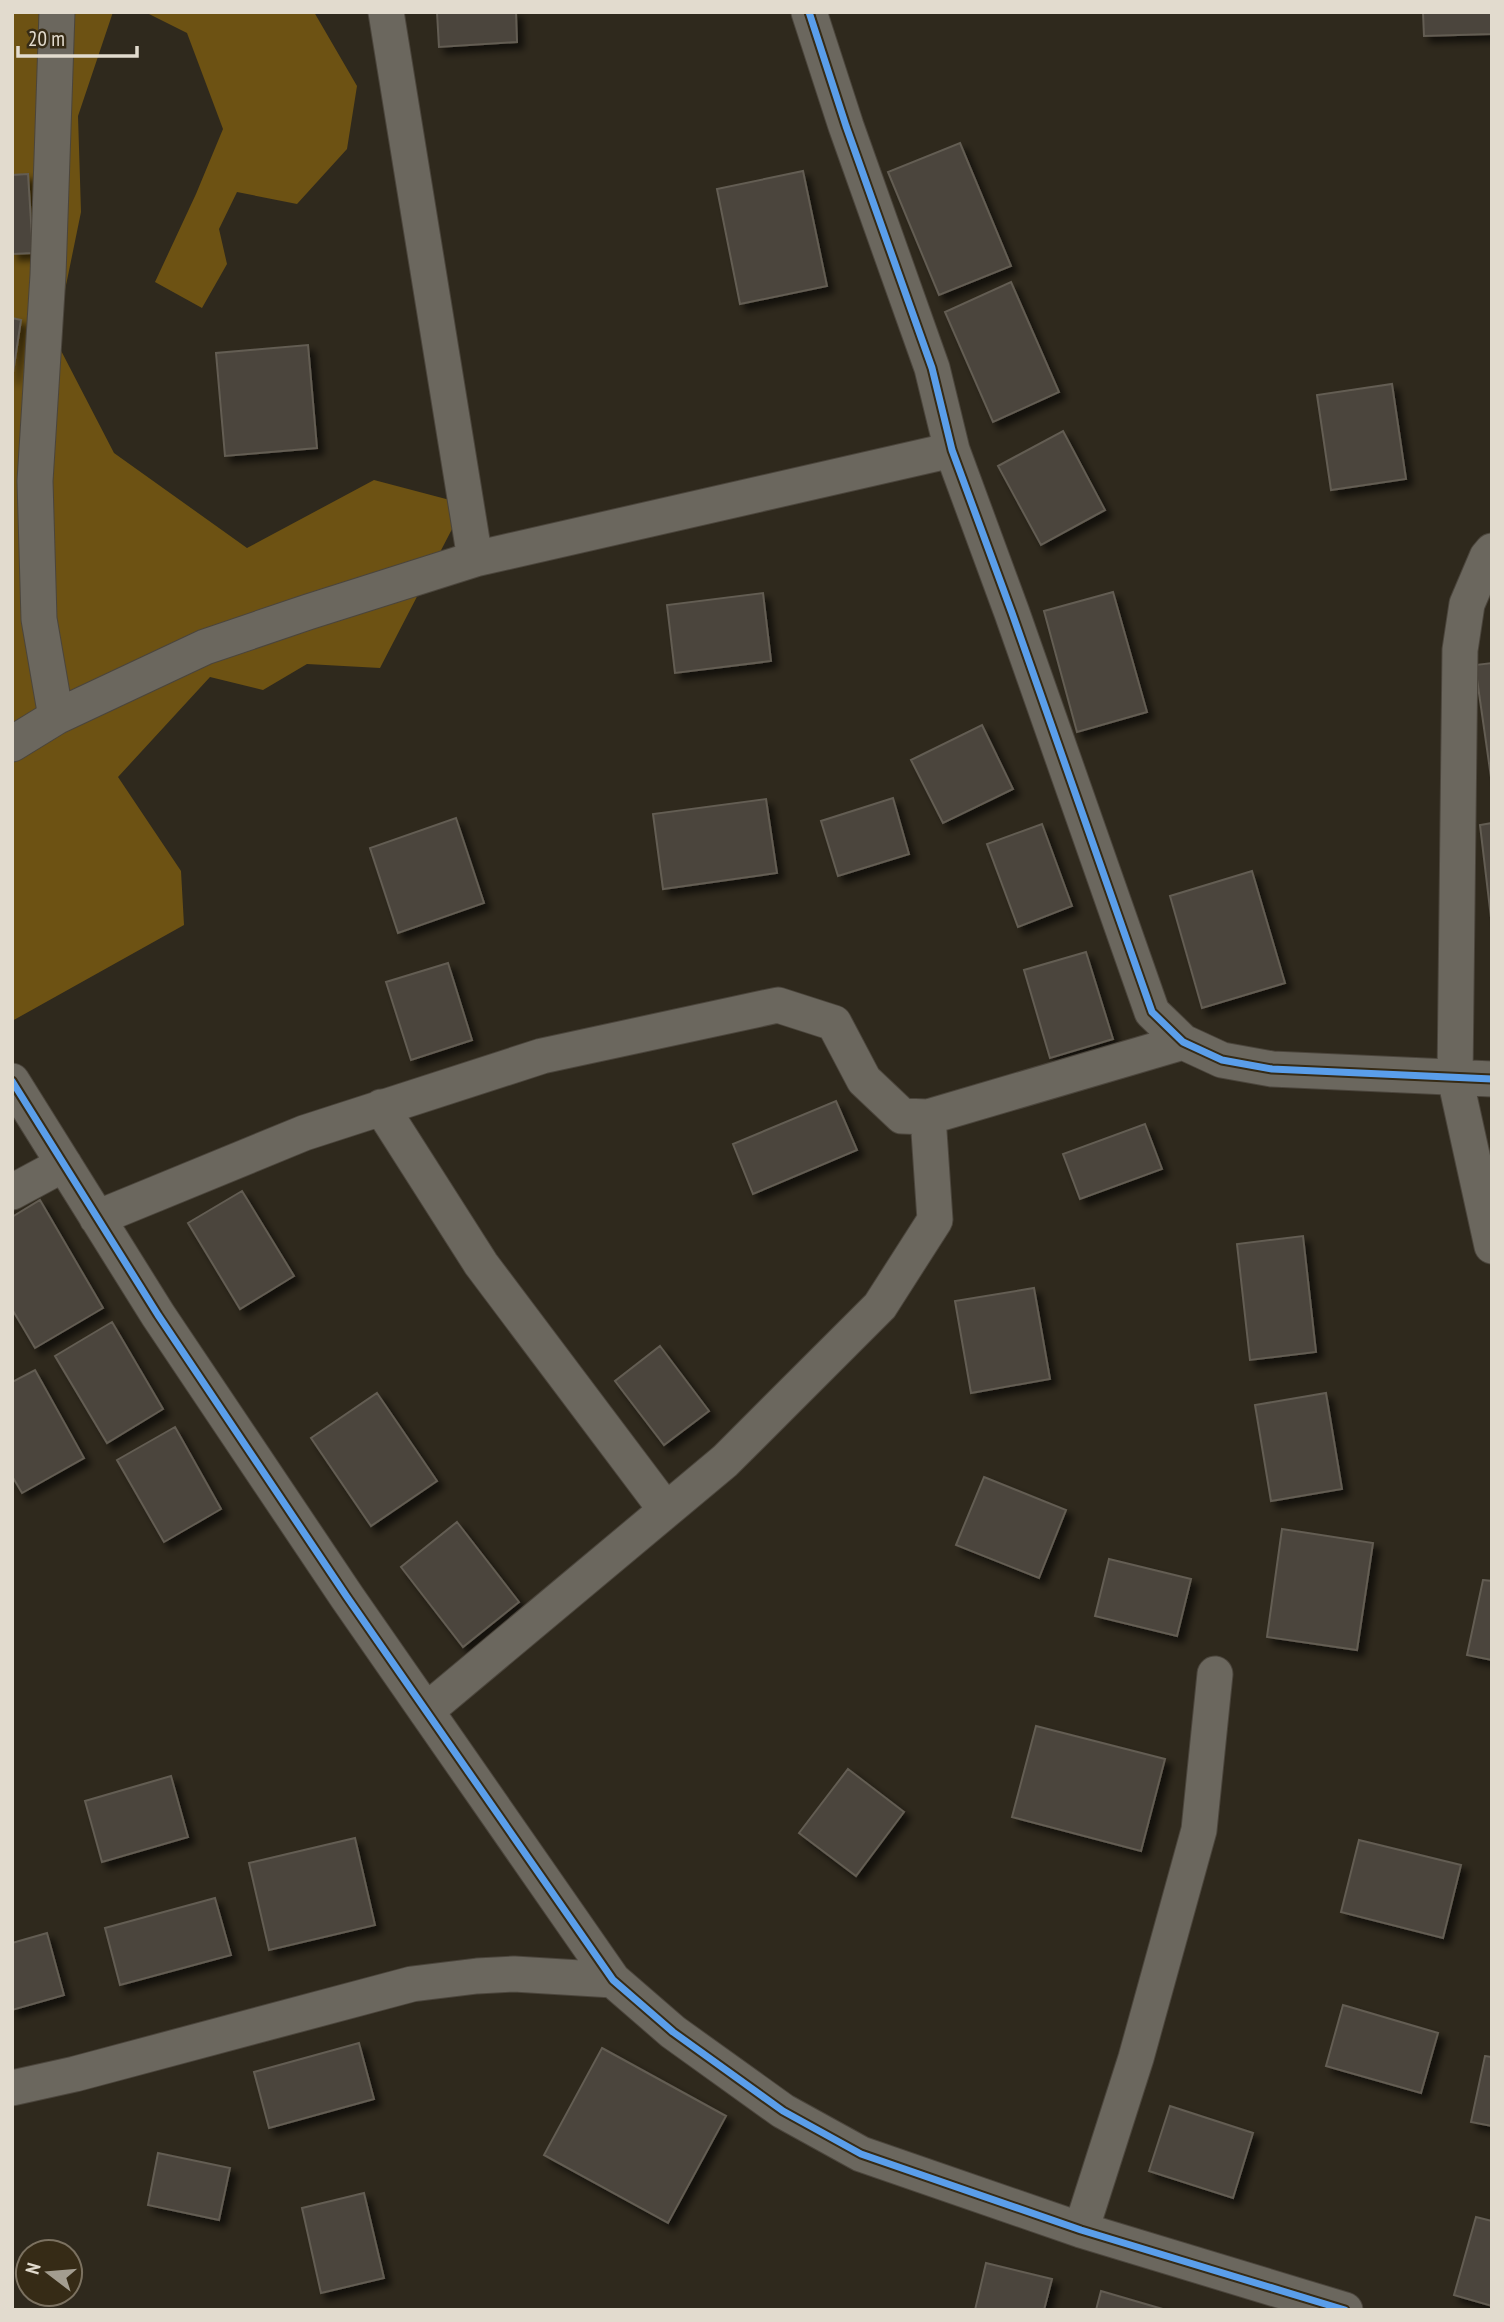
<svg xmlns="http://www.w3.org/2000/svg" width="1504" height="2322" font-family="'PT Sans Narrow',sans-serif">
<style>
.forest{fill:#6d5213}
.building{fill:#4b453c;stroke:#635d53;stroke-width:2;filter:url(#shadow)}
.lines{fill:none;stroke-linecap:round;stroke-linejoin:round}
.minor-casing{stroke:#4b453c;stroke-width:37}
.minor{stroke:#6b675e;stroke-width:35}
.cycleway-casing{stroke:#362b16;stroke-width:11}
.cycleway{stroke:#5a9eea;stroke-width:7}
</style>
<defs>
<filter id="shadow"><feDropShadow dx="6" dy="6" stdDeviation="3.5" flood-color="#0009"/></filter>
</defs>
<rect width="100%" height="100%" fill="#2f291d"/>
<!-- forest -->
<path class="forest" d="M 12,12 L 113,12 L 78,116 L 81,212 L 55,339 L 114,453 L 247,548 L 374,480 L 465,504 L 380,668 L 307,664 L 263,690 L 210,677 L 118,777 L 181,871 L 184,925 L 12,1021 Z
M 145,12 L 314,12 L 357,86 L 347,149 L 297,204 L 237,192 L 219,229 L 227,264 L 202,308 L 155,282 L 196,194 L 223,129 L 187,33 Z"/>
<!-- building -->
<path class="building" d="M 437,12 L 516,12 L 517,42 L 439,47 Z
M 1423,12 L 1492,12 L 1492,34 L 1424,36 Z
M 960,143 L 1011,266 L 939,295 L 888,172 Z
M 803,171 L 827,286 L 740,304 L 717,189 Z
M 28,174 L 33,253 L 12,254 L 12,175 Z
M 1011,282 L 1059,392 L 993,422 L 945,312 Z
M 12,318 L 21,320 L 12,379 Z
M 308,345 L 317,448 L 225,456 L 216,353 Z
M 1392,384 L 1406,479 L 1331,490 L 1317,395 Z
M 1063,431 L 1105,510 L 1041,545 L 998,466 Z
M 1113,592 L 1147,712 L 1077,732 L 1044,611 Z
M 763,593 L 771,661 L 675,673 L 667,605 Z
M 1492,663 L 1492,784 L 1475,665 Z
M 982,725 L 1013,789 L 943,823 L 911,760 Z
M 893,798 L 909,854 L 838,876 L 821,821 Z
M 766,799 L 777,873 L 663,889 L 653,814 Z
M 456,818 L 484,903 L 398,933 L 370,848 Z
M 1492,823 L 1492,926 L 1480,825 Z
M 1042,824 L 1072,906 L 1018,927 L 987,844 Z
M 1252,871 L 1285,983 L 1202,1008 L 1170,896 Z
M 1086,952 L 1113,1039 L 1050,1058 L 1024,970 Z
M 448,963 L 472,1040 L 411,1060 L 386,982 Z
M 836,1101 L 857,1150 L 753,1194 L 733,1144 Z
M 1145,1124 L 1162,1169 L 1080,1199 L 1063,1154 Z
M 242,1191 L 294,1276 L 240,1309 L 188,1223 Z
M 40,1200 L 103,1308 L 35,1348 L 12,1309 L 12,1217 Z
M 1303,1236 L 1316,1352 L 1250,1360 L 1237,1244 Z
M 1034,1288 L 1050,1379 L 971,1393 L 955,1301 Z
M 112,1322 L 163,1409 L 107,1443 L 55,1356 Z
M 660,1346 L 709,1411 L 664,1445 L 615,1381 Z
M 35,1370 L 84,1458 L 22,1493 L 12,1476 L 12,1382 Z
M 377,1393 L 437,1481 L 371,1526 L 311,1438 Z
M 1326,1393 L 1342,1489 L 1271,1501 L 1255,1405 Z
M 175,1427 L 221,1509 L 164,1542 L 117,1460 Z
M 984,1477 L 1066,1510 L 1039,1578 L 956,1545 Z
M 457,1522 L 519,1602 L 463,1647 L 401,1567 Z
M 1282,1529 L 1373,1543 L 1357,1650 L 1267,1637 Z
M 1109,1559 L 1191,1579 L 1177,1636 L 1095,1616 Z
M 1483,1580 L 1492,1581 L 1492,1660 L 1467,1655 Z
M 1036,1726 L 1165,1759 L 1141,1851 L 1012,1817 Z
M 848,1769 L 904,1812 L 856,1876 L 799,1833 Z
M 171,1776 L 188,1837 L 102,1862 L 85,1801 Z
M 355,1838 L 375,1925 L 269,1950 L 249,1863 Z
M 1359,1840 L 1461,1865 L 1443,1938 L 1341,1912 Z
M 215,1898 L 231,1955 L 120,1985 L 105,1928 Z
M 47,1933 L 64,1995 L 12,2010 L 12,1943 Z
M 1343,2005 L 1438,2033 L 1421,2093 L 1326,2066 Z
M 359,2043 L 374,2099 L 269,2128 L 254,2072 Z
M 602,2048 L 726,2116 L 668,2223 L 544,2155 Z
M 1485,2056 L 1492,2057 L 1492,2126 L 1471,2122 Z
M 1170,2106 L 1253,2133 L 1233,2198 L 1149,2171 Z
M 158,2153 L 230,2168 L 219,2220 L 148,2205 Z
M 364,2193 L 384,2278 L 321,2293 L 302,2208 Z
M 1476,2217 L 1492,2221 L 1492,2306 L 1454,2295 Z
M 986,2263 L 1052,2279 L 1044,2310 L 975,2310 Z
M 1101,2291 L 1166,2310 L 1096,2310 Z"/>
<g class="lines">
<!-- minor casing -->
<g class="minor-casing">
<path id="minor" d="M 386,12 L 475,559
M 809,12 L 846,126 L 932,368 L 952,450 L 1012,613 L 1152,1012 L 1183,1042 L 1222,1060 L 1272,1069 L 1492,1079
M 1492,551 L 1487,557 L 1467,604 L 1460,650 L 1455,1078 L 1492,1246
M 56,717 L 39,619 L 35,481 L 48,275 L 57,12
M 12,744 L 56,717 L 205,647 L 308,612 L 475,559 L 952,450
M 12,1081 L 158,1315 L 347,1597 L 613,1980 L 673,2032 L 783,2111 L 861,2154 L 1081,2230 L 1345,2310
M 381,1107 L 481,1264 L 666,1510
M 12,1192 L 64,1164
M 97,1218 L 304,1133 L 542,1056 L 778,1005 L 834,1023 L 864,1080 L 902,1116 L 928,1117 L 1183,1042
M 426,1711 L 725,1461 L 880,1306 L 935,1220 L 928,1117
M 12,2088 L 75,2074 L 412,1984 L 477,1976 L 514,1974 L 613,1980
M 1081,2230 L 1136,2058 L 1199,1830 L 1215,1674"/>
</g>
<!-- minor -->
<use href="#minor" class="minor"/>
<!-- cycleway casing -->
<g class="cycleway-casing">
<path id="cycleway" d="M 809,12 L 846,126 L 932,368 L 952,450 L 1012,613 L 1152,1012 L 1183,1042 L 1222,1060 L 1272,1069 L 1492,1079
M 12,1081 L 158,1315 L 347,1597 L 613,1980 L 673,2032 L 783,2111 L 861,2154 L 1081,2230 L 1345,2310"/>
</g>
<!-- cycleway -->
<use href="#cycleway" class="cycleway"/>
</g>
<!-- border -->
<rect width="1504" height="2322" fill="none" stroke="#e2dbce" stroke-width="28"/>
<!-- north arrow -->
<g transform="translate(49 2273) rotate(286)"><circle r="33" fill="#362b16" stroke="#7b7160" stroke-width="2"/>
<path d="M0-5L12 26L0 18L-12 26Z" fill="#a39d90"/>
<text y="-10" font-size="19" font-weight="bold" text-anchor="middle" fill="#e2dbce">N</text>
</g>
<!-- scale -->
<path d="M18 46v10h119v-10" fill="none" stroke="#e2dbce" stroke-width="3.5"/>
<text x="28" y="46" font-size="21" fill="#e2dbce" stroke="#362b16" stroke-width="5" paint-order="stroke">20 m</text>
</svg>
